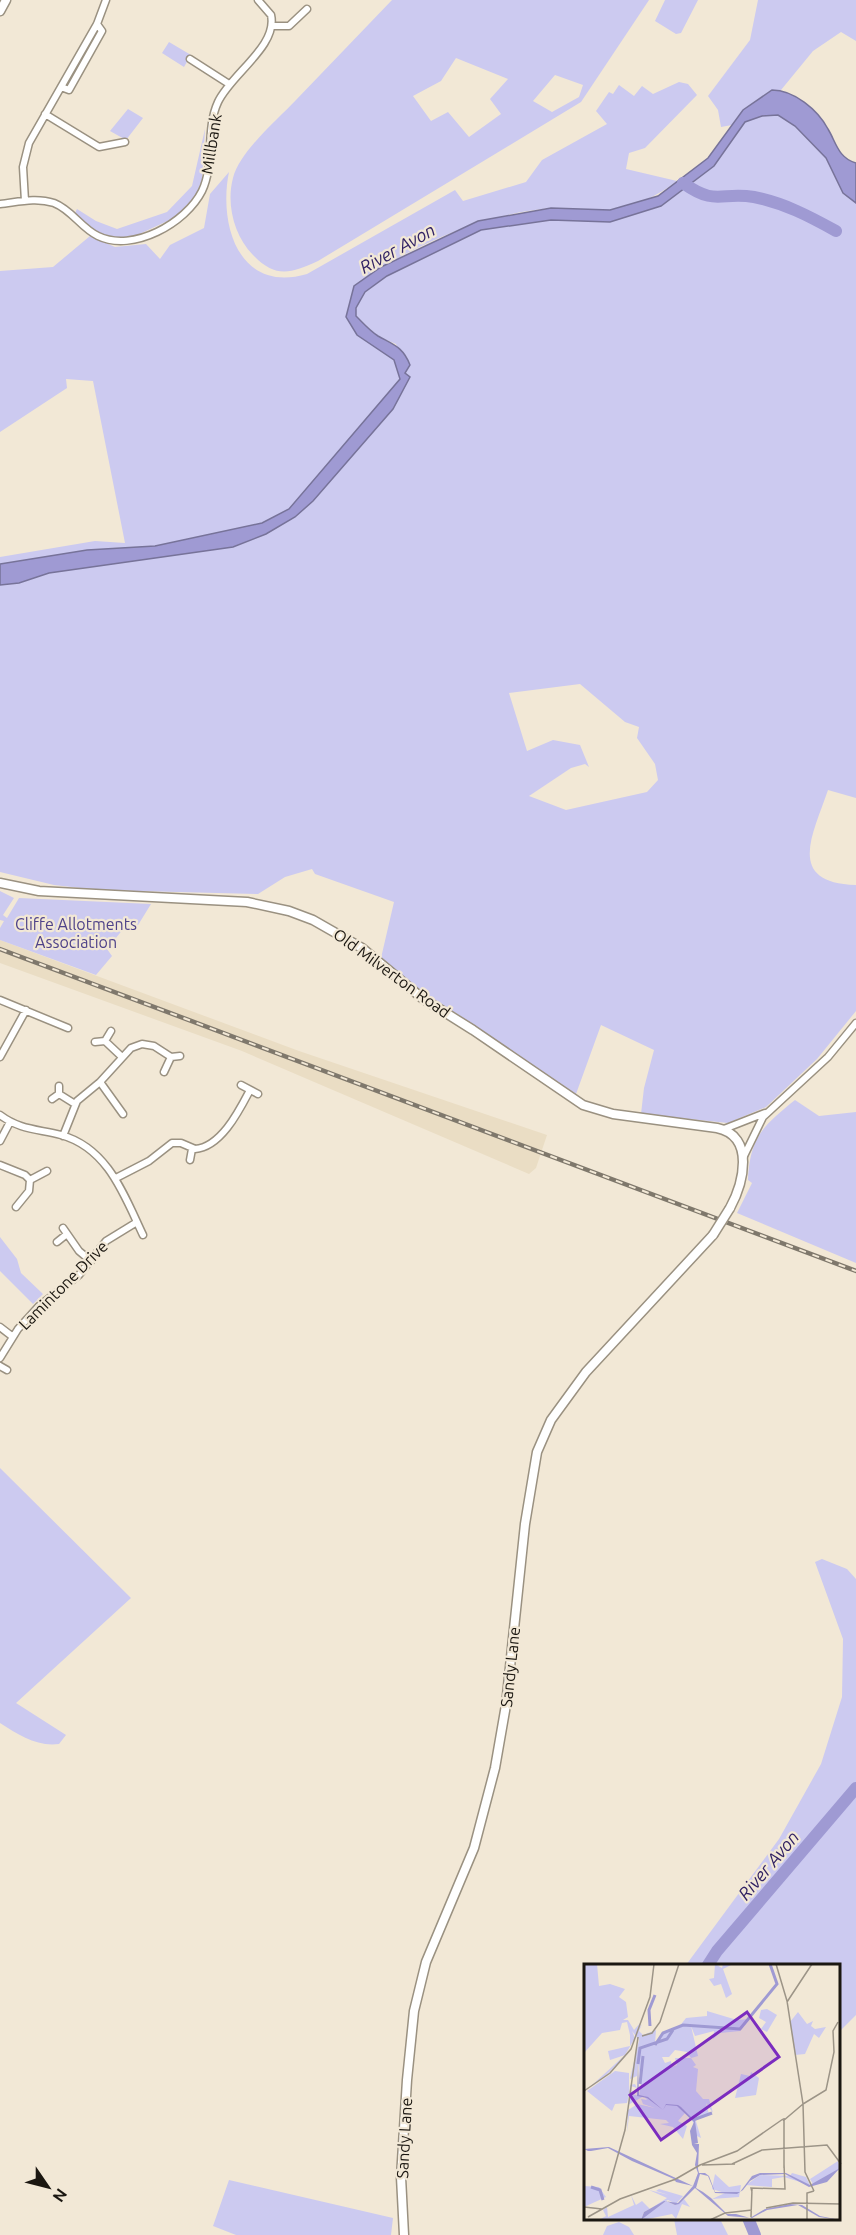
<svg xmlns="http://www.w3.org/2000/svg" width="856" height="2235" font-family="Ubuntu,sans-serif">
<style>
.built{fill:#eaddc4}
.green{fill:#cccaf0;fill-rule:evenodd}
.water{fill:#9f9ad3;stroke:#777399;stroke-width:1.5}
.lines{fill:none;stroke-linecap:round;stroke-linejoin:round}
.river{stroke:#9f9ad3;stroke-width:12}
.street-casing{stroke:#9a9181;stroke-width:9}
.secondary-casing{stroke:#9a9181;stroke-width:11}
.street{stroke:#fff;stroke-width:6}
.secondary{stroke:#fff;stroke-width:8}
.rail-casing{stroke:#7f786c;stroke-width:4.5}
.rail{stroke:#f2e8d6;stroke-width:2;stroke-dasharray:7;stroke-linecap:butt}
.secondary-bridge-casing{stroke:#9a9181;stroke-width:11;stroke-linecap:butt}
.secondary-bridge{stroke:#fff;stroke-width:8}
.labels{text-anchor:middle;dominant-baseline:central;stroke-width:4.5;stroke-linejoin:round;paint-order:stroke}
.street-label{font-size:16px;fill:#1b1711;stroke:#f2e8d6}
.park-label{font-size:16px;fill:#4f4389;stroke:#f2e8d6}
.water-label{font-size:18px;font-style:italic;fill:#312264;stroke:#f2e8d6}
.inset-river{fill:none;stroke:#9f9ad3;stroke-width:3}
.inset-road{fill:none;stroke:#9c9487;stroke-width:1.5}
.view{fill:#7b2cbf;fill-opacity:0.15;stroke:#7b2cbf;stroke-width:3}
.inset-edge{fill:none;stroke:#1b1711;stroke-width:3}
</style>
<rect width="100%" height="100%" fill="#f2e8d6"/>
<!-- built -->
<path class="built" d="M 0,940 L 299,1051 L 547,1135 L 536,1168 L 529,1174 L 242,1051 L 0,963 Z"/>
<!-- green -->
<path class="green" d="M 392,0 L 649,0 L 581,102 L 318,261 C 291,273 276,279 253,255 C 234,236 226,204 233,178 C 240,151 277,120 296,100 C 328,67 360,33 392,0 ZM 456,58 L 508,79 L 490,99 L 501,114 L 469,137 L 448,112 L 431,121 L 413,96 L 441,81 ZM 555,75 L 583,85 L 579,97 L 552,112 L 533,101 Z
M 665,0 L 698,0 L 681,33 L 676,34 L 655,21 Z
M 758,0 L 856,0 L 856,41 L 841,32 L 813,51 L 781,90 C 763,90 743,111 732,125 L 721,127 L 718,110 L 708,96 L 750,40 Z
M 169,42 L 191,55 L 184,67 L 162,53 Z
M 679,82 L 688,84 L 697,95 L 645,148 L 629,153 L 626,169 L 677,181 C 658,196 635,206 611,210 C 592,213 571,207 551,208 C 482,214 410,246 354,286 L 353,318 L 401,358 L 396,344 L 377,336 L 356,316 L 356,308 L 365,292 L 387,276 L 481,230 L 551,220 L 610,222 L 661,206 L 714,166 L 745,122 L 762,116 L 778,115 L 795,126 L 826,158 L 843,193 L 856,203 L 856,798 L 828,790 C 813,834 785,883 856,885 L 856,1011 L 817,1059 L 766,1107 L 728,1123 L 641,1114 L 644,1088 L 654,1050 L 601,1025 L 576,1094 L 456,1013 L 419,992 L 381,958 L 394,902 L 315,874 L 312,869 L 285,877 L 258,894 L 98,890 L 54,885 L 0,872 L 0,557 L 95,541 L 125,543 L 93,381 L 66,379 L 67,388 L 0,432 L 0,271 L 53,267 L 90,236 L 115,247 L 146,244 L 160,259 L 170,245 L 204,228 L 210,194 L 229,172 C 218,226 240,294 307,274 L 455,190 L 463,201 L 526,182 L 542,160 L 607,124 L 596,111 L 609,92 L 613,94 L 619,85 L 634,96 L 642,86 L 653,94 ZM 580,684 L 625,722 L 639,727 L 637,738 L 655,764 L 658,780 L 647,792 L 566,810 L 529,796 L 571,768 L 585,764 L 589,767 L 580,745 L 553,740 L 527,751 L 509,693 Z
M 128,109 L 143,118 L 126,140 L 110,131 Z
M 205,129 L 202,180 L 196,195 L 176,217 L 133,237 L 114,238 L 94,231 L 74,215 L 77,209 L 96,221 L 117,229 L 167,212 L 192,186 Z
M 0,891 L 14,898 L 3,915 L 7,918 L 19,898 L 151,904 L 135,930 L 124,928 L 107,949 L 112,956 L 96,975 L 0,940 L 0,928 L 4,921 L 0,920 Z
M 795,1100 L 819,1116 L 856,1112 L 856,1263 L 737,1213 L 752,1183 L 748,1180 C 750,1137 763,1126 795,1100 Z
M 0,1237 L 17,1259 L 21,1273 L 43,1294 L 33,1304 L 0,1271 Z
M 0,1468 L 131,1598 L 16,1703 L 66,1735 L 59,1744 C 37,1747 19,1735 0,1723 Z
M 822,1559 L 847,1569 L 856,1579 L 856,2015 L 840,2031 L 840,1965 L 686,1965 L 779,1839 L 821,1764 L 842,1697 L 843,1639 L 815,1562 Z
M 229,2180 L 393,2218 L 391,2235 L 236,2235 L 213,2226 Z
M 674,2219 L 720,2219 L 728,2235 L 677,2235 Z
M 619,2222 L 629,2227 L 634,2235 L 603,2235 L 607,2226 Z"/>
<!-- water -->
<path class="water" d="M 772,90 C 794,90 818,110 828,129 C 836,142 838,158 856,163 L 856,203 L 843,193 L 826,158 L 795,126 L 778,115 L 762,116 L 745,122 L 714,166 L 661,206 L 610,222 L 551,220 L 481,230 L 387,276 L 365,292 L 356,308 L 356,316 C 363,323 370,331 378,336 C 394,345 403,347 410,365 L 405,373 L 410,377 L 393,409 L 313,501 L 295,517 L 266,534 L 233,547 L 49,573 L 19,583 L 0,585 L 0,564 L 87,550 L 155,546 L 262,523 L 289,509 L 400,379 L 394,360 L 357,335 L 346,317 L 354,286 L 381,267 L 478,221 L 551,208 L 610,210 L 658,196 L 708,158 L 743,110 Z"/>
<g class="lines">
<!-- river -->
<path class="river" d="M 683,183 C 717,207 721,191 754,197 C 784,203 809,216 836,231
M 708,1965 L 717,1951 L 856,1788
M 748,2218 L 755,2235"/>
<!-- street casing -->
<g class="street-casing">
<path id="street" d="M 272,26 L 289,26 L 307,9
M 190,59 L 229,84
M 61,87 L 69,90 L 102,31 L 97,24
M 45,114 L 99,147 L 125,142
M 25,201 L 23,167 L 29,143 L 97,24 L 106,0
M 0,204 C 18,202 36,197 54,203 C 72,210 81,228 98,236 C 133,253 186,223 202,191 C 215,164 205,130 218,102 C 231,74 278,46 271,15 L 258,0
M 0,1000 L 68,1028
M 105,1041 L 122,1057
M 95,1042 L 105,1041 L 111,1031
M 0,1057 L 26,1010
M 164,1072 L 171,1057 L 180,1056
M 100,1082 L 123,1114
M 241,1085 L 258,1094
M 59,1094 L 75,1104
M 52,1099 L 59,1094 L 59,1086
M 0,1115 C 20,1130 38,1129 61,1135 C 108,1148 124,1195 143,1235
M 724,1129 L 765,1113
M 63,1136 L 77,1101 L 100,1082 L 131,1048 L 142,1044 L 154,1046 L 171,1057
M 0,1141 L 10,1122
M 743,1158 L 763,1117 L 828,1057 L 856,1023
M 190,1160 L 192,1149
M 0,1165 L 25,1175 L 30,1180 L 29,1191 L 16,1207
M 116,1178 L 149,1161 L 172,1143 L 181,1143 L 195,1149 C 221,1147 239,1111 250,1090
M 30,1180 L 47,1171
M 63,1228 L 79,1251 L 91,1261
M 57,1242 L 67,1234
M 0,1327 L 13,1337
M 0,1358 L 18,1329 L 39,1306 L 79,1275 L 106,1241 L 137,1222
M 0,1366 L 7,1370"/>
</g>
<!-- secondary casing -->
<g class="secondary-casing">
<path id="secondary" d="M 0,11 L 6,0
M 0,883 L 39,891 L 247,902 L 289,911 L 313,920 L 362,948 L 422,998 L 473,1030 L 583,1105 L 613,1114 L 717,1128 C 756,1136 743,1184 730,1208
M 404,2235 L 401,2177 L 407,2080 L 414,2011 L 426,1962 L 474,1848 L 495,1768 L 506,1705 L 525,1524 L 537,1452 L 551,1420 L 586,1372 L 713,1235"/>
</g>
<!-- street -->
<use href="#street" class="street"/>
<!-- secondary -->
<use href="#secondary" class="secondary"/>
<!-- rail casing -->
<g class="rail-casing">
<path id="rail" d="M 0,949 L 856,1271"/>
</g>
<!-- rail -->
<use href="#rail" class="rail"/>
<!-- secondary-bridge casing -->
<g class="secondary-bridge-casing">
<path id="secondary-bridge" d="M 713,1235 L 730,1208"/>
</g>
<!-- secondary-bridge -->
<use href="#secondary-bridge" class="secondary-bridge"/>
</g>
<g class="labels">
<!-- street labels -->
<g class="street-label">
<text transform="translate(211 144) rotate(-81)">Millbank</text>
<text transform="translate(392 973) rotate(36)">Old Milverton Road</text>
<text transform="translate(63 1285) rotate(-45)">Lamintone Drive</text>
<text transform="translate(510 1667) rotate(-84)">Sandy Lane</text>
<text transform="translate(404 2138) rotate(-87)">Sandy Lane</text>
</g>
<!-- park labels -->
<g class="park-label">
<text x="76" y="924">Cliffe Allotments<tspan x="76" dy="18">Association</tspan></text>
</g>
<!-- water labels -->
<g class="water-label">
<text transform="translate(397 248) rotate(-29)">River Avon</text>
<text transform="translate(768 1865) rotate(-50)">River Avon</text>
</g>
</g>
<!-- overview -->
<g transform="translate(584 1964)">
<rect width="256" height="256" fill="#f2e8d6"/>
<path d="M 0,0 L 13,0 L 15,22 L 26,20 L 41,25 L 35,33 L 42,38 L 44,53 L 39,56 L 44,56 L 50,66 L 57,58 L 54,66 L 58,60 L 55,67 L 59,71 L 72,66 L 71,80 L 79,69 L 95,63 L 102,54 L 123,52 L 123,47 L 153,56 L 166,55 L 156,67 L 136,69 L 129,75 L 130,67 L 111,72 L 107,62 L 114,92 L 107,94 L 103,88 L 91,86 L 85,93 L 78,93 L 81,99 L 87,97 L 88,103 L 93,101 L 91,94 L 107,94 L 112,101 L 109,103 L 114,105 L 112,127 L 119,135 L 125,135 L 129,149 L 122,139 L 125,150 L 111,154 L 117,174 L 111,171 L 109,158 L 101,149 L 94,157 L 103,162 L 99,175 L 89,163 L 76,160 L 85,159 L 82,156 L 45,152 L 43,168 L 44,146 L 52,141 L 49,139 L 71,144 L 59,140 L 57,135 L 63,136 L 60,132 L 44,141 L 46,121 L 51,120 L 53,124 L 47,122 L 48,130 L 55,132 L 57,120 L 54,98 L 53,112 L 46,115 L 55,76 L 48,67 L 51,74 L 38,96 L 22,111 L 7,122 L 41,91 L 26,96 L 24,87 L 46,82 L 46,71 L 43,58 L 38,59 L 36,66 L 18,69 L 0,89 ZM 131,0 L 138,4 L 139,0 L 147,1 L 139,5 L 148,30 L 142,34 L 137,20 L 130,22 L 125,15 L 130,14 ZM 183,45 L 193,51 L 183,68 L 177,65 L 182,58 L 175,54 L 177,46 ZM 214,48 L 223,60 L 229,57 L 227,62 L 231,65 L 242,63 L 235,74 L 230,70 L 221,90 L 211,91 L 206,58 ZM 31,107 L 45,109 L 45,130 L 43,139 L 31,140 L 28,147 L 3,127 ZM 167,108 L 175,114 L 172,131 L 151,134 L 157,110 L 166,112 ZM 254,197 L 256,204 L 241,216 L 229,220 L 226,215 ZM 208,209 L 222,213 L 226,221 L 200,213 L 188,215 L 188,223 L 162,221 L 176,211 L 206,212 ZM 131,210 L 145,223 L 157,221 L 155,233 L 128,235 L 141,229 L 128,225 ZM 0,222 L 15,223 L 22,233 L 0,243 ZM 75,225 L 99,232 L 92,240 L 84,236 L 60,248 L 57,256 L 15,256 L 22,252 L 19,246 L 23,243 L 24,253 L 50,241 L 47,231 L 52,241 L 58,237 L 66,245 L 83,234 L 65,226 L 85,231 L 72,227 ZM 100,235 L 106,243 L 98,240 L 92,255 L 88,250 L 59,256 L 62,249 L 82,237 L 91,241 Z" fill="#cccaf0"/>
<path d="M 54,97 L 55,131 L 64,133 L 79,146 L 82,140 L 94,141 L 97,143 L 111,157 L 114,179 L 110,180 L 115,180 L 114,205 L 115,209 L 121,209 L 125,212 L 131,228 L 156,228 L 168,212 L 176,209 L 202,209 L 226,221 L 256,204 L 243,218 L 225,223 L 201,210 L 176,211 L 166,217 L 159,226 L 153,230 L 131,229 L 124,212 L 116,210 L 112,224 L 119,228 L 127,234 L 143,250 L 152,250 L 166,254 L 181,245 L 206,240 L 218,241 L 236,252 L 256,256 L 235,253 L 214,241 L 183,246 L 168,254 L 144,252 L 111,224 L 95,240 L 91,241 L 82,237 L 57,256 L 60,248 L 80,237 L 94,239 L 109,222 L 92,218 L 90,215 L 48,197 L 24,184 L 7,187 L 4,187 L 0,185 L 25,183 L 109,222 L 114,209 L 111,201 L 113,189 L 108,181 L 106,167 L 110,158 L 93,142 L 82,141 L 79,146 L 63,134 L 53,132 Z" fill="#9f9ad3"/>
<path class="inset-river" d="M 66,62 L 65,46 L 71,31M 71,81 L 79,69 L 99,61 L 156,65 L 193,20 L 186,0M 54,100 L 56,84 L 83,75 L 89,66M 56,120 L 59,92M 109,156 L 128,149M 7,223 L 16,226 L 19,236"/>
<path class="inset-road" d="M 192,0 L 203,37 L 219,140 L 199,157M 203,38 L 228,0M 58,72 L 68,69 L 76,58 L 95,0M 0,127 L 26,109 L 47,85 L 66,33 L 70,0M 148,200 L 178,186 L 243,181 L 257,200M 116,201 L 153,187 L 199,155M 118,201 L 151,200M 200,204 L 200,154M 90,216 L 116,201M 24,227 L 41,166 L 54,73M 230,227 L 221,208 L 219,140 L 242,126 L 250,88 L 249,67 L 254,58M 168,228 L 167,224 L 201,225 L 200,200M 0,243 L 18,245M 182,244 L 209,239 L 257,240M 4,253 L 36,235 L 92,215M 167,253 L 168,225M 126,256 L 141,249 L 168,246M 223,256 L 223,229 L 230,227"/>
<path class="view" d="M 163,48 L 195,93 L 77,176 L 46,131 Z"/>
<rect width="256" height="256" class="inset-edge"/>
</g>
<!-- north arrow -->
<g transform="translate(48 2187) rotate(125)" stroke="#f2e8d6" stroke-width="4.5" paint-order="stroke">
<path d="M0-4.5L10 22L0 15L-10 22Z" fill="#1b1711"/>
<text y="-9" font-size="16" font-weight="bold" text-anchor="middle" fill="#1b1711">N</text>
</g>
</svg>
